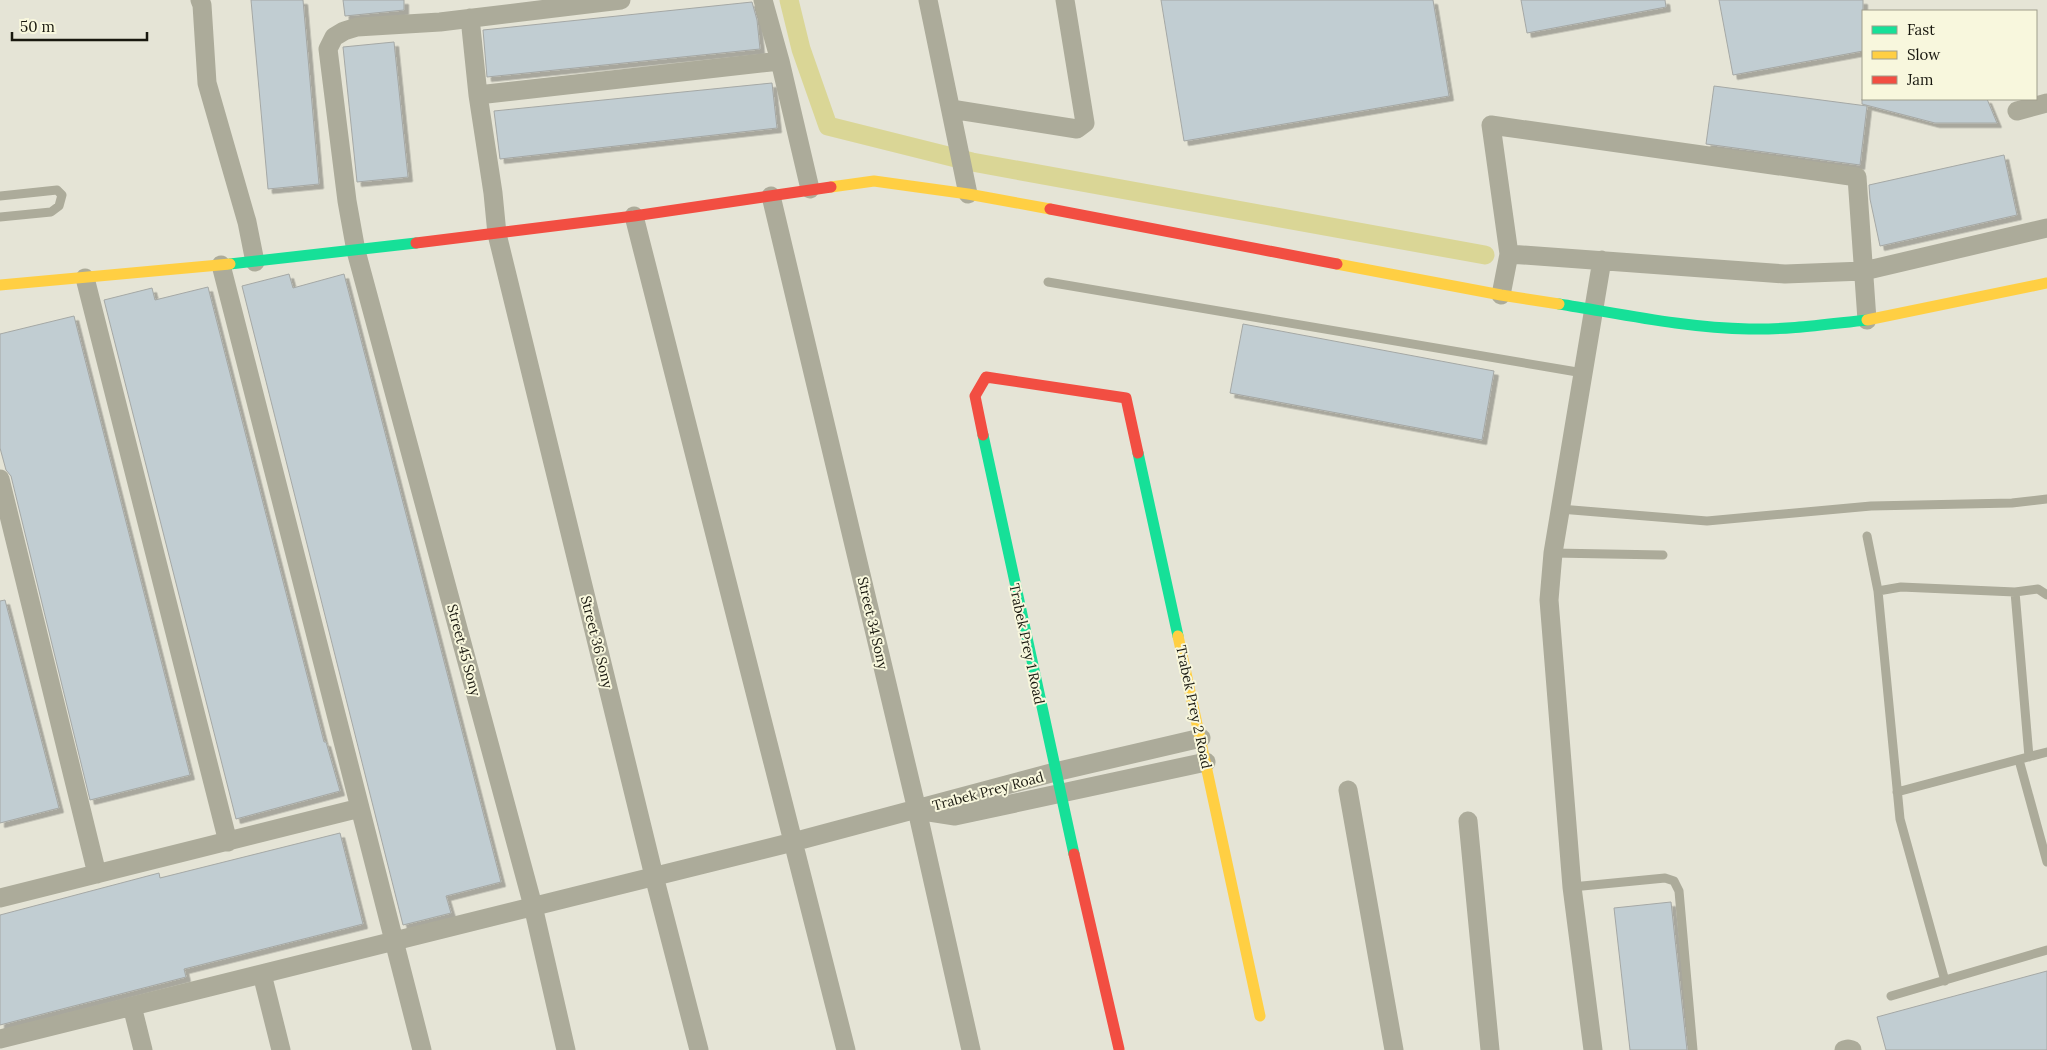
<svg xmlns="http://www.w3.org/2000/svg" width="2047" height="1050" font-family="Lora,serif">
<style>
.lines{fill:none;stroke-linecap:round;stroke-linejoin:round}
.canal{stroke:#dad696;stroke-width:19}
.building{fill:#c1cdd2;stroke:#a5a8a5;filter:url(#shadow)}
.lane{stroke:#acab9a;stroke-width:9}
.street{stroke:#acab9a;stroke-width:19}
.fast{stroke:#16e098;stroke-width:11}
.slow{stroke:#ffcf43;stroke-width:11}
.jam{stroke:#f24e42;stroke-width:11}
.labels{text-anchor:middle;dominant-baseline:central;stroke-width:4;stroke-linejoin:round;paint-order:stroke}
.street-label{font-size:14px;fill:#19180f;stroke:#f8f7dd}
</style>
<defs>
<filter id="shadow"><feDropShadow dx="4.5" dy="4.5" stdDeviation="0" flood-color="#0004"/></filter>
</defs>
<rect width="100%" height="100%" fill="#e5e4d6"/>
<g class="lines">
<!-- canal -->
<path class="canal" d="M 789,0 L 801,49 L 828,126 L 972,162 L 1485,255"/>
</g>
<!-- building -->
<path class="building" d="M 251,0 L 303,0 L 319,184 L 268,189 Z
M 343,0 L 404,0 L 404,10 L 345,16 Z
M 1161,0 L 1433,0 L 1449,96 L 1184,141 Z
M 1521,0 L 1665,0 L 1666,7 L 1527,33 Z
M 1719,0 L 1863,0 L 1863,51 L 1733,75 Z
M 752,2 L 757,20 L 760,49 L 487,77 L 483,30 Z
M 394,42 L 408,177 L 357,182 L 343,47 Z
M 772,83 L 777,128 L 500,159 L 494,111 Z
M 1714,86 L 1867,106 L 1860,165 L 1706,144 Z
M 1862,99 L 1987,99 L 1997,123 L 1935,123 L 1862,104 Z
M 2004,155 L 2017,215 L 1880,246 L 1870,199 L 1869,185 Z
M 289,274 L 293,288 L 344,274 L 501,882 L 446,896 L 451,913 L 403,925 L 242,286 Z
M 208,287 L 324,742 L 326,742 L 340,791 L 236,819 L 104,300 L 152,288 L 155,300 Z
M 74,316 L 190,775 L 90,800 L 11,476 L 6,470 L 0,448 L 0,334 Z
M 1243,324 L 1494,371 L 1482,440 L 1230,393 Z
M 5,600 L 59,808 L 0,823 L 0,601 Z
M 340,833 L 363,924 L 184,969 L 186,977 L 0,1025 L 0,915 L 159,873 L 160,878 Z
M 1671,902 L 1687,1050 L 1630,1050 L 1614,908 Z
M 2047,971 L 2047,1050 L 1886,1050 L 1877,1017 Z"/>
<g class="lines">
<!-- lane -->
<path class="lane" d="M 0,196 L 57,190 L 62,195 L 59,206 L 51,212 L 0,217
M 1048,282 L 1583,373
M 1560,509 L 1707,521 L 1871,506 L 2012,503 L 2047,499
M 1867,536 L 1878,591 L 1900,819 L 1945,981
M 1553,553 L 1663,555
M 1878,591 L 1901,587 L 2015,592 L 2038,589 L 2047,595
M 2015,592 L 2029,757
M 2019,760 L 2047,862
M 1897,792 L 2047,752
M 1572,887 L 1665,878 L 1674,881 L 1679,891 L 1693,1050
M 1891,996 L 2047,950"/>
<!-- street -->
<path class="street" d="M 200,0 L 202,5 L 207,83 L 247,222 L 255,262
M 763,0 L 780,61 L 810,189
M 928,0 L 968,194
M 470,18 L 478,95 L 493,193 L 497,234 L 654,876 L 699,1050
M 478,95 L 780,61
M 951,109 L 1077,129 L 1085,123 L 1065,0
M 2017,111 L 2047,103
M 771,196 L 917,810 L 971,1050
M 634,216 L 846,1050
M 1509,254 L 1785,274 L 1864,271 L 2047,228
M 221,265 L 422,1050
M 85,278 L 228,842
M 1501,295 L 1509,254 L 1491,125 L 1857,177 L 1867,320
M 0,479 L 97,874
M 1348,790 L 1394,1050
M 923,811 L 955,816 L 1206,762
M 1468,821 L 1490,1050
M 0,898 L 360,808
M 262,974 L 281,1050
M 132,1006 L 143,1050
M 0,1039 L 793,842 L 1055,772 L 1201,738
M 566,1050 L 533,906 L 356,251 L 347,201 L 328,49 L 334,37 L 344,31 L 357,27 L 440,22 L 621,0
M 1593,1050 L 1572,887 L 1549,600 L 1553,553 L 1602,260
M 1844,1050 L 1848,1049 L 1852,1050"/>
<!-- fast -->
<path class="fast" d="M 230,264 L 416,243
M 1559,304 C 1622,314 1685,328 1749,329 C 1788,330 1828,324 1867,320
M 983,435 L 1074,854
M 1138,453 L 1178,636"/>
<!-- slow -->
<path class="slow" d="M 831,187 L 874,181 L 968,194 L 1050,209
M 1337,264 L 1501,295 L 1559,304
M 0,285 L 230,264
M 1867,320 L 2047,283
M 1178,636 L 1260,1016"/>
<!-- jam -->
<path class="jam" d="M 1050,209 L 1337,264
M 416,243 L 634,216 L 831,187
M 983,435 L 975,396 L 986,377 L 1126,398 L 1138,453
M 1074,854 L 1119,1049"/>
</g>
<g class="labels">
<!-- street labels -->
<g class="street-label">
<text transform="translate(873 623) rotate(77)">Street 34 Sony</text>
<text transform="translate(597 642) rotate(76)">Street 36 Sony</text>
<text transform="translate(1027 644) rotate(78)">Trabek Prey 1 Road</text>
<text transform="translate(464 650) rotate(75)">Street 45 Sony</text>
<text transform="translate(1194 707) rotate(78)">Trabek Prey 2 Road</text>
<text transform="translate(988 791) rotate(-15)">Trabek Prey Road</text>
</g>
</g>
<!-- legend -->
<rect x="1862" y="10" width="175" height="90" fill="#f8f7dd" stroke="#9f9e8b"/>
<rect x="1872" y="26" width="25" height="8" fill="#16e098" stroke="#9f9e8b"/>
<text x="1907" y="35" font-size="15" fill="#19180f">Fast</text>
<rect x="1872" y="51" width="25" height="8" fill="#ffcf43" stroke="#9f9e8b"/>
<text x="1907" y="60" font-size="15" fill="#19180f">Slow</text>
<rect x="1872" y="76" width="25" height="8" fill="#f24e42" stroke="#9f9e8b"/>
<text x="1907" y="85" font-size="15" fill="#19180f">Jam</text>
<!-- scale -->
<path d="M12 32v8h135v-8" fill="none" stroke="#19180f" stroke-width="2.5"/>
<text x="20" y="32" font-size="15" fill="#19180f" stroke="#f8f7dd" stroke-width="4" paint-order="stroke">50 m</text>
</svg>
